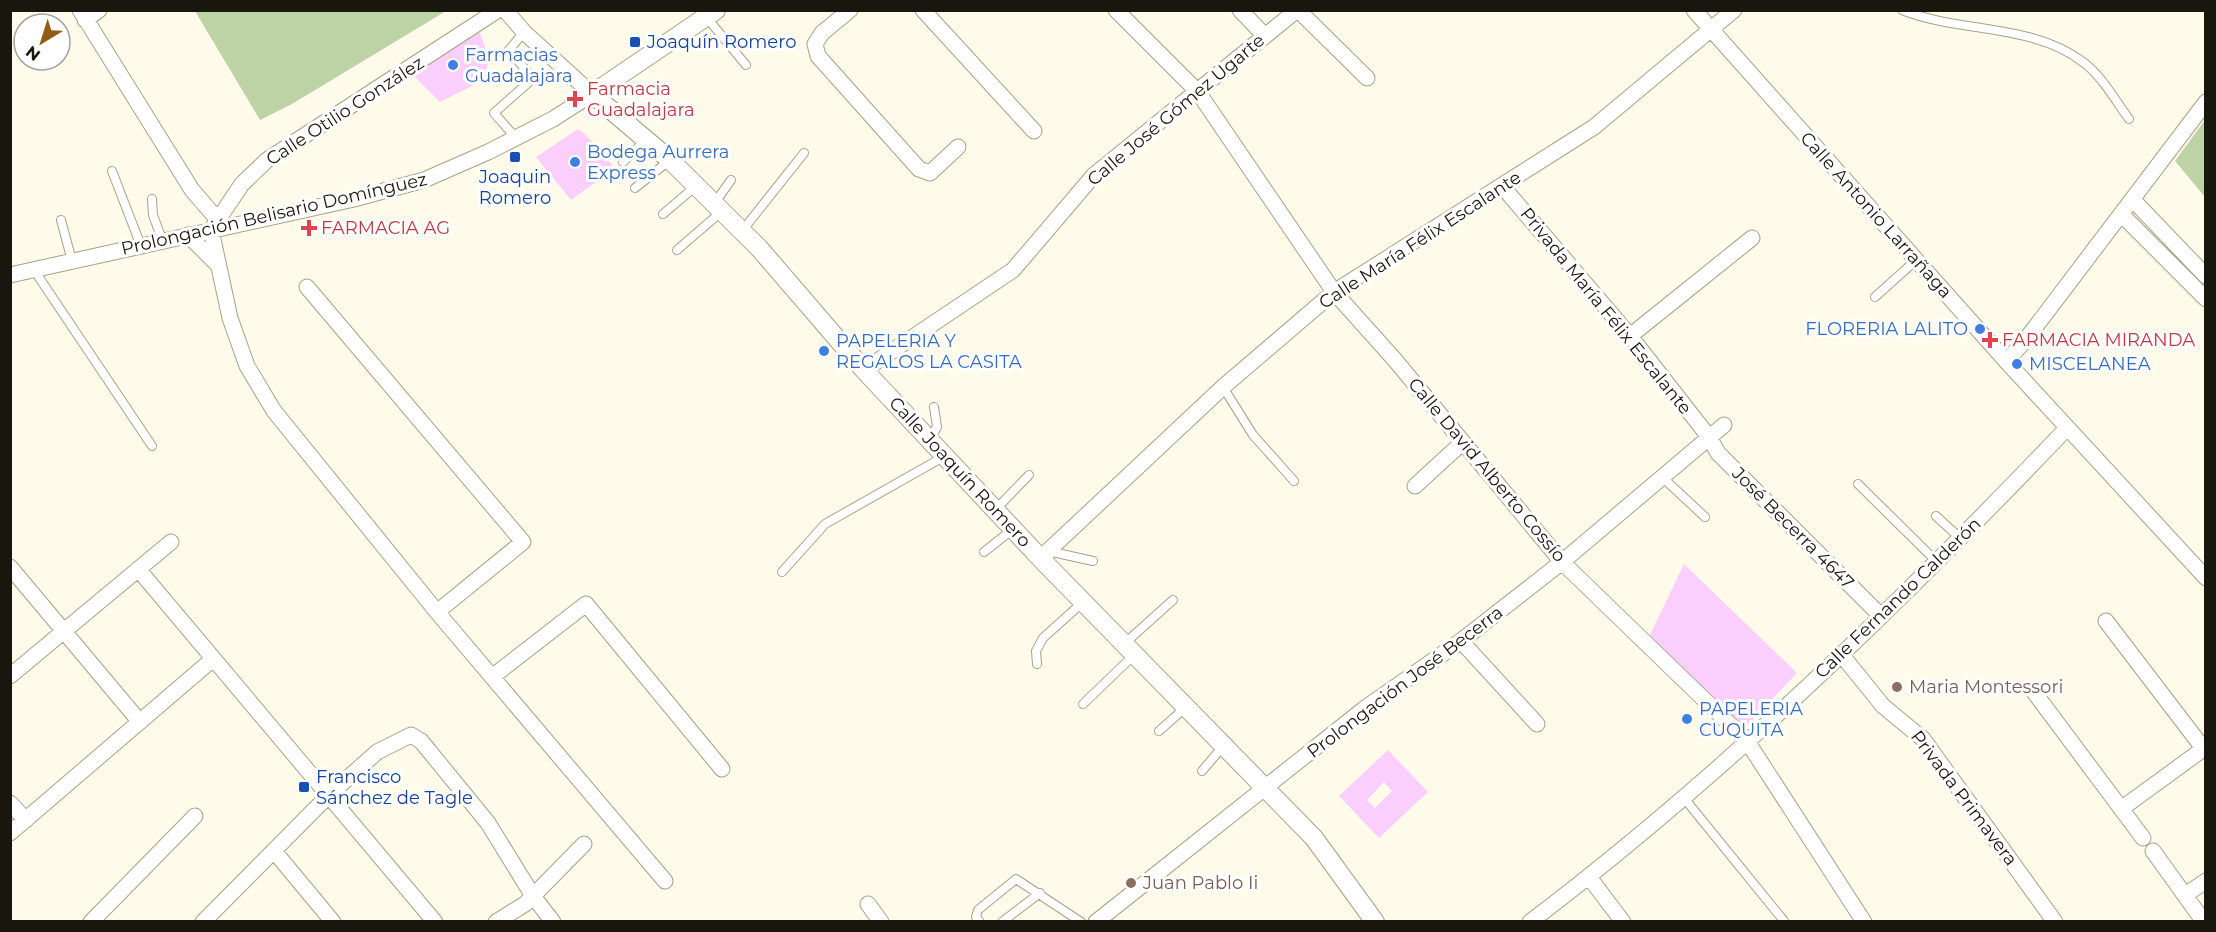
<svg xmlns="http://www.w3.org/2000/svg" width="2216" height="932" font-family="Montserrat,sans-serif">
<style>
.green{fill:#bdd3a6}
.building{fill:#fbcffd;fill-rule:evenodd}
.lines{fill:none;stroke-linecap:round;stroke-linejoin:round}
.service-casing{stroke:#a7a288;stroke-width:10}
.minor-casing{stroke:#a7a288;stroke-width:17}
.tertiary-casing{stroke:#a7a288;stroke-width:20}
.service{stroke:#fff;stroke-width:8}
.minor{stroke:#fff;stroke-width:15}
.tertiary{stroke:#fff;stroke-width:18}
.transit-dot{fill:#1a4fb4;stroke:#fff;stroke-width:2}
.shop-dot{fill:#3f7fe0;stroke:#fff;stroke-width:2}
.health-dot{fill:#e0444e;stroke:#fff;stroke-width:2}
.education-dot{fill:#8d6e63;stroke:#fff;stroke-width:2}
.labels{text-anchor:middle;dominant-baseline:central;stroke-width:6;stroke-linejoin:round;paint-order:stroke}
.transit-label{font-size:18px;fill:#164399;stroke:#fff;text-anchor:start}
.shop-label{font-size:18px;fill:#366cbe;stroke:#fff;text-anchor:start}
.health-label{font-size:18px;fill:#be3a42;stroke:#fff;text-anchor:start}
.street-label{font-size:18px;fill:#19170d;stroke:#fff}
.education-label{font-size:18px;fill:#785e54;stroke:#fff;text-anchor:start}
</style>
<rect width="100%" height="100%" fill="#fefbea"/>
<!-- green -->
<path class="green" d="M 195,11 L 446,11 L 292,104 L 260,120 Z
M 2205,120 L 2205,197 L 2175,161 Z"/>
<!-- building -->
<path class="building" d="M 478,27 L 489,59 L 484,80 L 440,102 L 409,71 Z
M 578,129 L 585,134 L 615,168 L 571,200 L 536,157 Z
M 1684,564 L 1797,673 L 1743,730 L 1648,639 Z
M 1388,750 L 1428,792 L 1379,838 L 1339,796 ZM 1384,782 L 1392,791 L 1375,808 L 1367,800 Z"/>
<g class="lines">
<!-- service casing -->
<g class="service-casing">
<path id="service" d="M 1902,10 C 1959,33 2032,23 2083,62 C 2102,76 2115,100 2129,119
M 707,18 L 746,65
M 516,138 L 494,113 L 529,82 L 530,75 L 509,50 L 524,32
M 623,162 L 646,140
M 112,171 L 141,246
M 635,188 L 670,160
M 152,199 L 153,215 L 163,242
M 714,204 L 731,180
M 663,214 L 696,186
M 61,220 L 72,261
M 742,231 L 804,153
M 677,250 L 721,212
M 34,270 L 152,446
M 1875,297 L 1915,261
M 1223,387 L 1253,435 L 1294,481
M 930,439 L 937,427 L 934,407
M 1662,477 L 1705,517
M 1858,484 L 1937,562
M 995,510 L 1029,475
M 1936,516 L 1961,539
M 1048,551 L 1093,561
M 984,552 L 1013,529
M 782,572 L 825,524 L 945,456
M 1124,644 L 1173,600
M 1037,664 L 1036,651 L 1043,638 L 1083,602
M 1083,704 L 1134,655
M 1159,731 L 1186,707
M 1202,771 L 1224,745
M 1684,798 L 1784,921
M 980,922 L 976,917 L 978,910 L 1016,879 L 1081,922
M 1002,922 L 1040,893"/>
</g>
<!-- minor casing -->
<g class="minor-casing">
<path id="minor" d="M 80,10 L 192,190 L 218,220
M 498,10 L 267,160 L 242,184 L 211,230 L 230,318 L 247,366 L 274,411 L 437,612 L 665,881
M 850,10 L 822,33 L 815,44 L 818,56 L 919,169 L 930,173 L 958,147
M 923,10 L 1034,131
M 1116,10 L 1198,92 L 1334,292 L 1395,360 L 1562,562 L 1747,741 L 1864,922
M 1240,10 L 1265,36
M 1298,10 L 1367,78
M 1694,10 L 2006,361 L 2206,578
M 85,20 L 99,10
M 1502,186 L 1630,336 L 1709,437 L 1718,453 L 1881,616
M 2133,200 L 2206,276
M 2122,215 L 2206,299
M 188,235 L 218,265
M 10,275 L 354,199 L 424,180 L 488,152 L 553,119 L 592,94 L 524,32 L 505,10
M 307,287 L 523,542 L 437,612
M 1630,336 L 1752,238
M 2006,361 L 2024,342 L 2206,102
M 864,370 L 1013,270 L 1094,175 L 1297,10
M 1415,486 L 1463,442
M 1043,561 L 1048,551 L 1223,387 L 1334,292 L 1594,127 L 1734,10
M 10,567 L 140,722
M 138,569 L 435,922
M 2106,621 L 2203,748
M 1461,641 L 1537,724
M 1841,654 L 1883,706 L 1923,739 L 2055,922
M 10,676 L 171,542
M 492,677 L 586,604 L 722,769
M 2034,692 L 2143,838
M 10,803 L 26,820
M 2121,809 L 2206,747
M 10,833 L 213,659
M 274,851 L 333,922
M 2153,851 L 2204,922
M 1589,877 L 1623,922
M 2185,895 L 2206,881
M 868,904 L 881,922
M 91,922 L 195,816
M 203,922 L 329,795 L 377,752 L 411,735 L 421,741 L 488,823 L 533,896 L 553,922
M 496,922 L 525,904 L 584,844
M 1096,922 L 1364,709 L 1461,641 L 1562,562 L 1724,425
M 1530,922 C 1724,775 1899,604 2067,428"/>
</g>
<!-- tertiary casing -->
<g class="tertiary-casing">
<path id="tertiary" d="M 716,10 L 592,94 L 670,160 L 759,248 L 864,370 L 1043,561 L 1314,838 L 1375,922"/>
</g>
<!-- service -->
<use href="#service" class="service"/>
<!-- minor -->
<use href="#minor" class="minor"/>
<!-- tertiary -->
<use href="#tertiary" class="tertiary"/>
</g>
<!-- markers -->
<g class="transit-dot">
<rect x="629" y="36" width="12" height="12" rx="3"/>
<rect x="509" y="151" width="12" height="12" rx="3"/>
<rect x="298" y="781" width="12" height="12" rx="3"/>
</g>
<g class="shop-dot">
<circle cx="453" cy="65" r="6"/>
<circle cx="575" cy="162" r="6"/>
<circle cx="1980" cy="329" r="6"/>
<circle cx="824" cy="351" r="6"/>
<circle cx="2017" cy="364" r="6"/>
<circle cx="1687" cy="719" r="6"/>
</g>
<g class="health-dot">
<path d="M572 90h6v6h6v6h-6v6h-6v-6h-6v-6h6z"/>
<path d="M306 219h6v6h6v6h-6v6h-6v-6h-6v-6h6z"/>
<path d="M1987 331h6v6h6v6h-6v6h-6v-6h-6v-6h6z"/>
</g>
<g class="education-dot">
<circle cx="1897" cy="687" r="6"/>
<circle cx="1131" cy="883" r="6"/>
</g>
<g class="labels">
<!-- transit labels -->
<g class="transit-label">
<text x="647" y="42">Joaquín Romero</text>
<text x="515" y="177" text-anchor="middle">Joaquin<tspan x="515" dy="21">Romero</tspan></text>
<text x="316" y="777">Francisco<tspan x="316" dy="21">Sánchez de Tagle</tspan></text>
</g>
<!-- shop labels -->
<g class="shop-label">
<text x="465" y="55">Farmacias<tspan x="465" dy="21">Guadalajara</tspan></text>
<text x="587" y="152">Bodega Aurrera<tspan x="587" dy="21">Express</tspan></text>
<text x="1968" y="329" text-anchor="end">FLORERIA LALITO</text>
<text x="836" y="341">PAPELERIA Y<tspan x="836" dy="21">REGALOS LA CASITA</tspan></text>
<text x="2029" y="364">MISCELANEA</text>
<text x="1699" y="709">PAPELERIA<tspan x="1699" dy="21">CUQUITA</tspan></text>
</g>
<!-- health labels -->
<g class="health-label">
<text x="587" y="89">Farmacia<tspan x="587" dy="21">Guadalajara</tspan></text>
<text x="321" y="228">FARMACIA AG</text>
<text x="2002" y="340">FARMACIA MIRANDA</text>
</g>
<!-- street labels -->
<g class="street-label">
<text transform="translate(1176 110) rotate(-40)">Calle José Gómez Ugarte</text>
<text transform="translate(345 111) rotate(-33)">Calle Otilio González</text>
<text transform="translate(274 214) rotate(-13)">Prolongación Belisario Domínguez</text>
<text transform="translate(1876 215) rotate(48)">Calle Antonio Larrañaga</text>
<text transform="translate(1420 240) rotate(-33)">Calle María Félix Escalante</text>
<text transform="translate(1606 311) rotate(51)">Privada María Félix Escalante</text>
<text transform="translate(1487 470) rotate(50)">Calle David Alberto Cossío</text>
<text transform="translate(960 472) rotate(47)">Calle Joaquín Romero</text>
<text transform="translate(1793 528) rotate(45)">José Becerra 4647</text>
<text transform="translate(1898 598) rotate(-44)">Calle Fernando Calderón</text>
<text transform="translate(1405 682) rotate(-37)">Prolongación José Becerra</text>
<text transform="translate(1964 798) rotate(53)">Privada Primavera</text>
</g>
<!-- education labels -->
<g class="education-label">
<text x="1909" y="687">Maria Montessori</text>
<text x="1143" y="883">Juan Pablo Ii</text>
</g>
</g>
<!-- border -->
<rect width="2216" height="932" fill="none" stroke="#19170d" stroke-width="24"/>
<!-- north arrow -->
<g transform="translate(42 42) rotate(218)"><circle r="28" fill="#ffffff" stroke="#a3a29e" stroke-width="1.5"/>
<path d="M0-4.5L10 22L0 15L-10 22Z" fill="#935c14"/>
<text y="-9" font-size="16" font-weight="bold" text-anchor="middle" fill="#19170d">N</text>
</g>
</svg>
